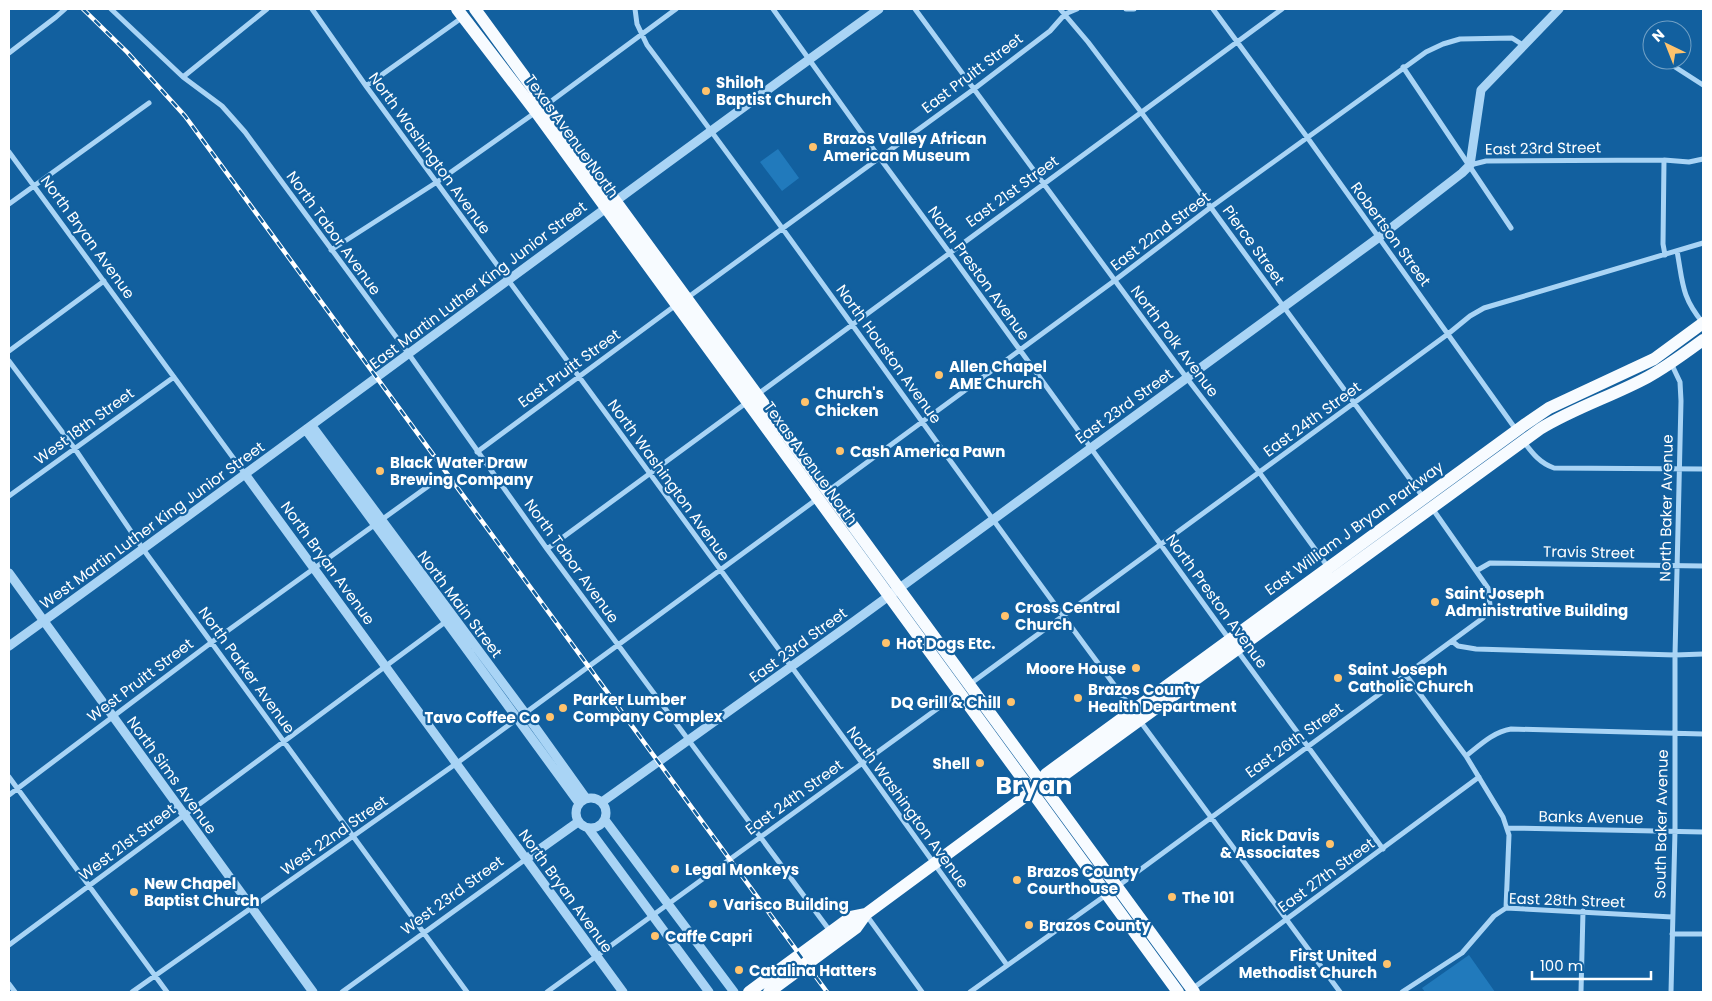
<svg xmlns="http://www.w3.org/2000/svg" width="1712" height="1001" font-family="Poppins,sans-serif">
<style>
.green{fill:#217abc}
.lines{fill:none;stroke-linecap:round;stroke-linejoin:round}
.minor{stroke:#a9d4f5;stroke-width:5}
.tertiary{stroke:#a9d4f5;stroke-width:9}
.primary{stroke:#f7fbff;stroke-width:12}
.rail-casing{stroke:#fff;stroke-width:4.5}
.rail{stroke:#12609f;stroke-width:2.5;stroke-dasharray:8;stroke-linecap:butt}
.poi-dot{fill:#ffc36d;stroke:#12609f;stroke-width:2}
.labels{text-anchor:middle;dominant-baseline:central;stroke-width:4.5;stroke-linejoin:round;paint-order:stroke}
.street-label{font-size:15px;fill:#fff;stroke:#12609f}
.poi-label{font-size:15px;font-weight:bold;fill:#fff;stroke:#12609f;text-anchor:start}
.town-label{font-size:25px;font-weight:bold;fill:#fff;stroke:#12609f}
</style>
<rect width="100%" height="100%" fill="#12609f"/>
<!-- green -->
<path class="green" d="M 778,149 L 799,178 L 782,191 L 760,162 Z
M 1469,955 L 1495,992 L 1425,992 L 1422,988 Z"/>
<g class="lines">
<!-- minor -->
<path class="minor" d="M 111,9 L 183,77 L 222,106 L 245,132 L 408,353 L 547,549 L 830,931
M 312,9 L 366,86 L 862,763 L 1007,965
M 635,9 L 637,24 L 647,45 C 812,264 968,490 1133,710
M 773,9 L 879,157 L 949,252 L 1229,639
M 915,9 L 1186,377 L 1259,472 L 1328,567
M 1060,9 L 1088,42 L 1141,112 L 1423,497
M 1126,9 L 1134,9
M 1213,9 L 1307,137 L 1517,431
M 9,53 L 56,17 L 65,9
M 1403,67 L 1511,228
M 1675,67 L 1703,85
M 183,77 L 267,9
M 366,86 L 463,17
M 546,105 L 676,9
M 9,152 L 245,474
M 1664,160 L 1663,244 L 1665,255
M 1470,165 L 1486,161 L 1664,160 L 1689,162 L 1703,159
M 9,204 L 149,103
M 331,250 L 437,182 L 536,112
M 1677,251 C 1683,283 1681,296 1703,323
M 687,298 L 974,89 L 1050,31 L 1065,14 L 1077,9
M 9,351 L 104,281
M 9,361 L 75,449 L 143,549 L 467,992
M 758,394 L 1282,9
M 1524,442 C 1533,454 1540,463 1554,468 L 1703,469
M 477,452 L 676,305
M 828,491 L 1114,281 L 1211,207 L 1426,52 L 1443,44 L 1460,39 L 1512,38 L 1523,45
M 9,496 L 174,377
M 547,549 L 746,403
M 1476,571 L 1490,563 L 1703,566
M 1452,641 L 1458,646 L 1476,649 L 1675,655 L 1703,654
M 1237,650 L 1383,849
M 1406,675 L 1466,756 L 1503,817 L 1509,835 L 1506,908
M 970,684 L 1448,334 L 1470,316 L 1484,308 L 1703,243
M 1140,721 L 1340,992
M 1466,756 C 1480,745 1493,732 1511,729 L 1703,734
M 9,777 L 167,992
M 9,795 L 212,642 L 434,482
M 1508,828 L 1703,832
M 1118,886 L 1483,618 L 1490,605 L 1488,588 L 1432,508
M 867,916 L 922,992
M 1672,934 L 1703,934
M 9,945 L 448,620
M 9,984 L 15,992
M 1192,989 L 1479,777
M 132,992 L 457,763 L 817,499
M 342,992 L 526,859
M 547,992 L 959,693
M 970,992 L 1106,895
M 1402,992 L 1462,953 L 1494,916 L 1506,908 L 1672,917
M 1581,992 L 1583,911
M 1671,992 L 1675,831 L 1675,655 L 1681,401 L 1680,382 L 1671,363"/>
<!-- tertiary -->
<path class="tertiary" d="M 312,426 L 525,713 L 586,798
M 306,430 L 579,803
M 245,474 L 623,992
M 9,573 L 313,992
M 9,646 C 301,436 587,219 879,9
M576 813a15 15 0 1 1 30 0a15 15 0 1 1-30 0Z
M 602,802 L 845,628 L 1378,238 L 1462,173 L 1470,165 L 1481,90 L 1559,9
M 605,820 L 734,992
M 588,828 L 709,992
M 526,859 L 578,822"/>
<!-- primary -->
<path class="primary" d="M 457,9 L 536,112 L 1178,992
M 475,9 L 1194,992
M 1042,784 L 1053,783 L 1540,429 C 1574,408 1613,396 1648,377 C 1668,366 1685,353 1703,340
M 749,992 L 851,917 L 866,914
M 769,992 L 856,928 L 866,914 L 1042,784 L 1046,774 L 1524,425 L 1549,408 L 1654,359 L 1703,323"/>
<!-- rail casing -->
<g class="rail-casing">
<path id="rail" d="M 83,9 L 127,52 L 185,116 L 827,992"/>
</g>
<!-- rail -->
<use href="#rail" class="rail"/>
</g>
<!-- markers -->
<g class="poi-dot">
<circle cx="706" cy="91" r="5"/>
<circle cx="813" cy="147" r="5"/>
<circle cx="939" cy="375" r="5"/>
<circle cx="805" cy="402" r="5"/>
<circle cx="840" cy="451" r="5"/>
<circle cx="380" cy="471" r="5"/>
<circle cx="1435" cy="602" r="5"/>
<circle cx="1005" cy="616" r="5"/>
<circle cx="886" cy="643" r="5"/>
<circle cx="1136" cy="668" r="5"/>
<circle cx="1338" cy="678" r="5"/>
<circle cx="1078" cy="698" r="5"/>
<circle cx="1011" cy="702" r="5"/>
<circle cx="563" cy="708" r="5"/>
<circle cx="550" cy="717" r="5"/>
<circle cx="980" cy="763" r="5"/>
<circle cx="1330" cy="844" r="5"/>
<circle cx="675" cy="869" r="5"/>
<circle cx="1017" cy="880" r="5"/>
<circle cx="134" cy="892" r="5"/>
<circle cx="1172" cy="897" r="5"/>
<circle cx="713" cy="904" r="5"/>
<circle cx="1029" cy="925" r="5"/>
<circle cx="655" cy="936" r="5"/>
<circle cx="1387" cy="964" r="5"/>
<circle cx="739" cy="970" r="5"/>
</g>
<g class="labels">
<!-- street labels -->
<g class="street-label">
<text transform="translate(972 73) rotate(-37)">East Pruitt Street</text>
<text transform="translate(572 136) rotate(54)">Texas Avenue North</text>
<text transform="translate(1543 148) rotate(-1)">East 23rd Street</text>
<text transform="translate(430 153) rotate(54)">North Washington Avenue</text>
<text transform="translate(1012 191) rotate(-36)">East 21st Street</text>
<text transform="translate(1160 231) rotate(-37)">East 22nd Street</text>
<text transform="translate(334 233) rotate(54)">North Tabor Avenue</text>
<text transform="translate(1391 234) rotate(54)">Robertson Street</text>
<text transform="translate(88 237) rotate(54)">North Bryan Avenue</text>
<text transform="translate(1254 245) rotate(54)">Pierce Street</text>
<text transform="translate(979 273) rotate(54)">North Preston Avenue</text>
<text transform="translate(478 285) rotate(-37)">East Martin Luther King Junior Street</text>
<text transform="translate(1175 341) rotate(53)">North Polk Avenue</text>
<text transform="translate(889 354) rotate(54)">North Houston Avenue</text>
<text transform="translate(569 368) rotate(-36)">East Pruitt Street</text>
<text transform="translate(1124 406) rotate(-36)">East 23rd Street</text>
<text transform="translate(1312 419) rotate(-36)">East 24th Street</text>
<text transform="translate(84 426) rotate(-36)">West 18th Street</text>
<text transform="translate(811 463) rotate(54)">Texas Avenue North</text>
<text transform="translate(669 480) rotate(54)">North Washington Avenue</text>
<text transform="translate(1666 508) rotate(-89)">North Baker Avenue</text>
<text transform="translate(152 525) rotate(-36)">West Martin Luther King Junior Street</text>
<text transform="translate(1354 528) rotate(-36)">East William J Bryan Parkway</text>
<text transform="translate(1589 552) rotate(1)">Travis Street</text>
<text transform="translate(572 561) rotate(54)">North Tabor Avenue</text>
<text transform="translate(328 563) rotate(54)">North Bryan Avenue</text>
<text transform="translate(1217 601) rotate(54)">North Preston Avenue</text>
<text transform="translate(460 604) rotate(53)">North Main Street</text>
<text transform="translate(798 645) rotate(-36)">East 23rd Street</text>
<text transform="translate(247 670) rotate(54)">North Parker Avenue</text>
<text transform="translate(140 680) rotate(-37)">West Pruitt Street</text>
<text transform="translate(1294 740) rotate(-36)">East 26th Street</text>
<text transform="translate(172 775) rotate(54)">North Sims Avenue</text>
<text transform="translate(794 797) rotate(-36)">East 24th Street</text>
<text transform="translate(908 807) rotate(54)">North Washington Avenue</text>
<text transform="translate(1591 817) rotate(1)">Banks Avenue</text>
<text transform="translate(1661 824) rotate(-89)">South Baker Avenue</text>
<text transform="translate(334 835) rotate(-35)">West 22nd Street</text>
<text transform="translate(127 842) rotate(-37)">West 21st Street</text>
<text transform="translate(1326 875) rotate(-36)">East 27th Street</text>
<text transform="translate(566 891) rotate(54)">North Bryan Avenue</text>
<text transform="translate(452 895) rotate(-36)">West 23rd Street</text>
<text transform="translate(1567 900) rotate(2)">East 28th Street</text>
</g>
<!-- poi labels -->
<g class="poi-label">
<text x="716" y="82">Shiloh<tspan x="716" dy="17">Baptist Church</tspan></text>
<text x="823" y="138">Brazos Valley African<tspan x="823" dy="17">American Museum</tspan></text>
<text x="949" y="366">Allen Chapel<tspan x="949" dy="17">AME Church</tspan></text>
<text x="815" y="393">Church's<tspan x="815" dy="17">Chicken</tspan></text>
<text x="850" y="451">Cash America Pawn</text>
<text x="390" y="462">Black Water Draw<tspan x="390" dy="17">Brewing Company</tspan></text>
<text x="1445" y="593">Saint Joseph<tspan x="1445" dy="17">Administrative Building</tspan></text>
<text x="1015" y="607">Cross Central<tspan x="1015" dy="17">Church</tspan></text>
<text x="896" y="643">Hot Dogs Etc.</text>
<text x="1126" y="668" text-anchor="end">Moore House</text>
<text x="1348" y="669">Saint Joseph<tspan x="1348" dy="17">Catholic Church</tspan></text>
<text x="1088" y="689">Brazos County<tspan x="1088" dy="17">Health Department</tspan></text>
<text x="573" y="699">Parker Lumber<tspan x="573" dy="17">Company Complex</tspan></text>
<text x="1001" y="702" text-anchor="end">DQ Grill &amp; Chill</text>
<text x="540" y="717" text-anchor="end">Tavo Coffee Co</text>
<text x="970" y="763" text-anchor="end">Shell</text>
<text x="1320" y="835" text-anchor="end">Rick Davis<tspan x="1320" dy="17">&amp; Associates</tspan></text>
<text x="685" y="869">Legal Monkeys</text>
<text x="1027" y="871">Brazos County<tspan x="1027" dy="17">Courthouse</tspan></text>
<text x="144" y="883">New Chapel<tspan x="144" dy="17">Baptist Church</tspan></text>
<text x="1182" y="897">The 101</text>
<text x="723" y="904">Varisco Building</text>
<text x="1039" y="925">Brazos County</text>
<text x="665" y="936">Caffe Capri</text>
<text x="1377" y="955" text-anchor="end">First United<tspan x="1377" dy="17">Methodist Church</tspan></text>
<text x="749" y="970">Catalina Hatters</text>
</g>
<!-- town labels -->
<g class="town-label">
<text x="1034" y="785">Bryan</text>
</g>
</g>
<!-- border -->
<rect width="1712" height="1001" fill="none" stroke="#ffffff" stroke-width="20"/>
<!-- north arrow -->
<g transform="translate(1667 45) rotate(317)"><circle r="24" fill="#12609f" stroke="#71a0c5"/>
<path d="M0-4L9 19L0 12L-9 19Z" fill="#ffc36d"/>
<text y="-8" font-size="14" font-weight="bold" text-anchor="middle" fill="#ffffff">N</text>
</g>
<!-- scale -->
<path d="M1532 971v8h119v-8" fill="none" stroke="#ffffff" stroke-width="2.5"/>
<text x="1540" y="971" font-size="15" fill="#ffffff" stroke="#12609f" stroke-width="4" paint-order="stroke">100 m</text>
</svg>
